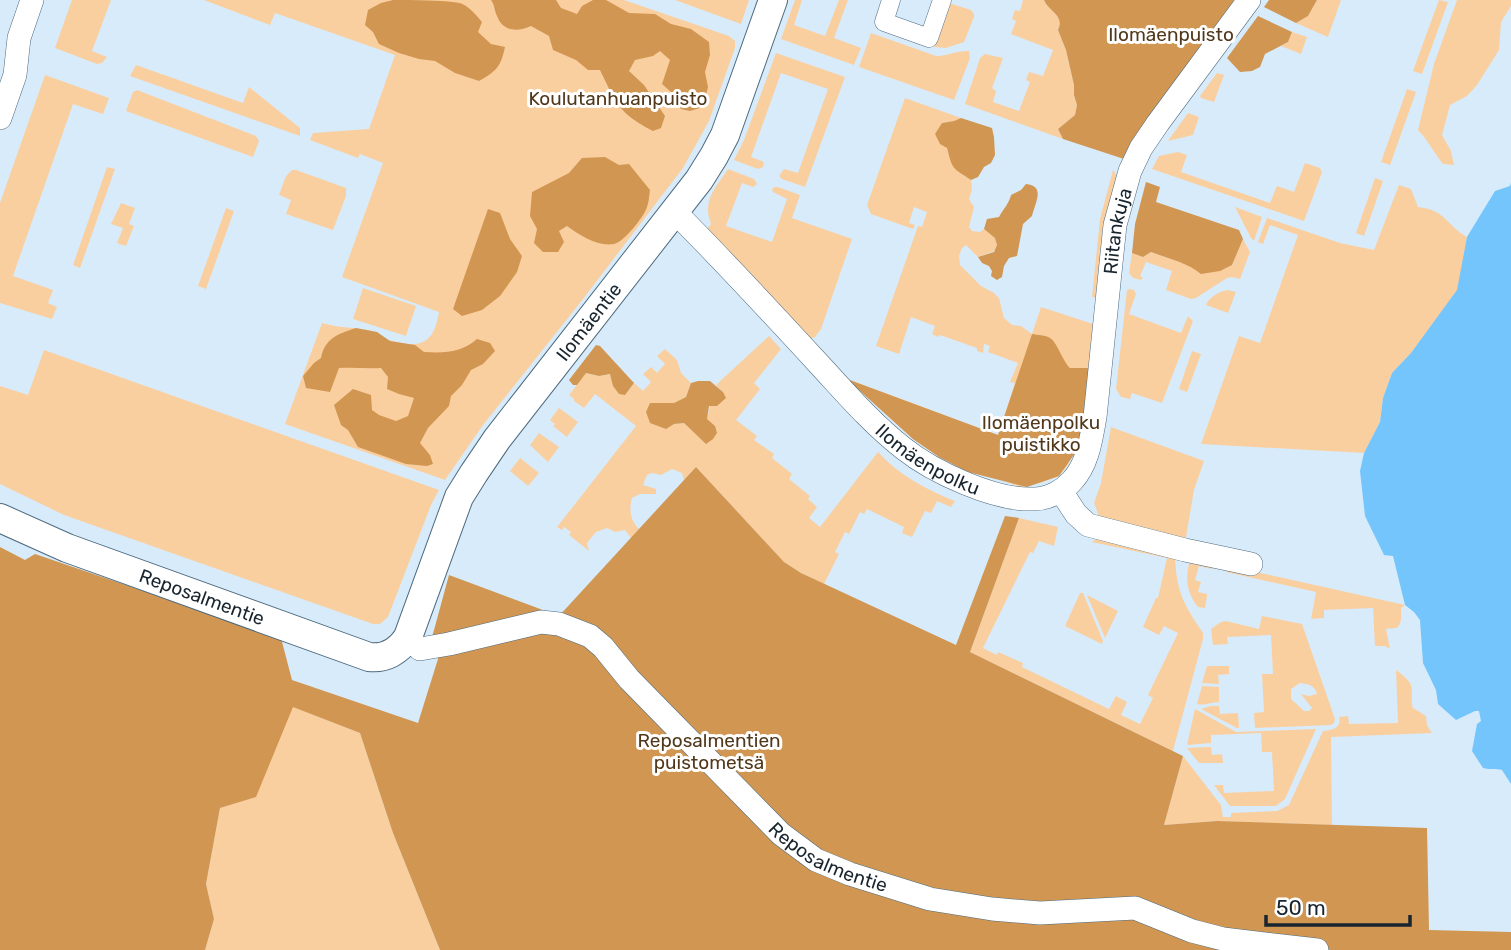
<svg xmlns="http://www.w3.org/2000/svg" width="1511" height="950" font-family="Rubik,sans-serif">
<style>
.green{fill:#facfa0;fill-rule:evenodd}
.forest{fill:#d19651}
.water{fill:#74c5fb}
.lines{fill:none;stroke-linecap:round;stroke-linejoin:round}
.pedestrian-casing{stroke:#4d6b7f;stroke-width:19}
.minor-casing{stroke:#4d6b7f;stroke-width:24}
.tertiary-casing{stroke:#4d6b7f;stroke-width:30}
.pedestrian{stroke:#fff;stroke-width:18}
.minor{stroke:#fff;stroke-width:23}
.tertiary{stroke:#fff;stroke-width:28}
.labels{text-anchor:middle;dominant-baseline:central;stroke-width:6;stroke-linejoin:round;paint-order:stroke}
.park-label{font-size:19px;fill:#51381b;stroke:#fff}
.street-label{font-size:19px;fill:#19252e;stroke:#fff}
</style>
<rect width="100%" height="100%" fill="#d8ebfa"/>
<!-- green -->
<path class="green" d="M 72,0 L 111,0 L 92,51 L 107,57 L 102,63 L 97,64 L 55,48 Z
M 204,0 L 624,0 L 729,36 L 735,41 L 735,48 L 709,121 L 683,168 L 583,299 L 483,425 L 445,480 L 285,424 L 322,323 C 338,328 355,327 372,331 C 379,333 384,339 392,341 C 421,349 434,343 439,312 L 342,277 L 383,163 L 360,154 L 358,158 L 310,140 L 313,133 L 369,129 L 395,55 L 275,13 L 270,25 Z
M 675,0 L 749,0 L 741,24 Z
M 795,0 L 802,0 L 794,25 L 825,36 L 839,0 L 848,0 L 834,38 L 861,48 L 854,65 L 781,39 Z
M 1023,0 L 1044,0 C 1049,12 1065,15 1058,30 L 1066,50 L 1074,85 L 1074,95 L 1077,105 L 1075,115 L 1058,129 L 1063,139 L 965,104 L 980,58 L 985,54 L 1003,58 L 992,88 L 996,91 L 993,102 L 1019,111 L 1030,82 L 1026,80 L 1029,72 L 1043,76 L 1053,50 L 1011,34 L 1016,21 L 1012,19 L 1015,10 L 1020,11 Z
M 1317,0 L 1341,0 L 1328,37 L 1296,23 L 1308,16 Z
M 1439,0 L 1448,2 L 1422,74 L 1413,71 Z
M 1457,0 L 1511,0 L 1511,6 L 1501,22 L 1499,50 L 1477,85 L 1467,96 L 1450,105 L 1442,135 L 1451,151 L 1454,165 L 1443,164 C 1434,153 1428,140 1418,130 L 1434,64 Z
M 949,3 L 971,10 L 974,14 L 974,17 L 964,42 L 946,48 L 934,47 Z
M 1292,32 L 1307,37 L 1301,54 L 1281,46 L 1288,42 Z
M 871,33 L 936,56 C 947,56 959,50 969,51 L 970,58 L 954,100 L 859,67 Z
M 776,53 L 845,77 L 805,187 L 782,179 L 779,176 L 784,169 L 798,173 L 828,89 L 781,73 L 751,157 L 762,161 L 764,163 L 763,167 L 758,169 L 734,160 L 744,140 Z
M 136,65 L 243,103 L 249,87 L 300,128 L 300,136 L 130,76 Z
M 1217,73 L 1224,75 L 1214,102 L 1201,98 L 1200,96 Z
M 45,75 L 109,98 L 103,114 L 73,104 L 13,276 L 53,290 L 48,303 L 57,307 L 52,319 L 0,303 L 0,203 Z
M 1407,89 L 1416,92 L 1390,165 L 1381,162 Z
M 137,90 L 256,136 L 259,141 L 253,157 L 126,111 L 133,92 Z
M 905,98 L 961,118 L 954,121 L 942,123 C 947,149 947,164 971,180 L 972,190 L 969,199 L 974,207 L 969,227 L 972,231 L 980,232 L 984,229 L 996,238 L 997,245 L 994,251 L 978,257 L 966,245 L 962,248 L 959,256 L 960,265 L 981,286 L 994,293 L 999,298 L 1004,318 L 1012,325 L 1021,326 L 1032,334 L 1041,307 L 1096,325 L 1085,420 L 1068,465 L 1059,476 L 1040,483 L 1020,487 L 939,457 L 913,439 L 847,379 L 998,435 L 1015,383 L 1010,382 L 1018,363 L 988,352 L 990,346 L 984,344 L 983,353 L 977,351 L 977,348 L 940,335 L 938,337 L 932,334 L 935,326 L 911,317 L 899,354 L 876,346 L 918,226 L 922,227 L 927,212 L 914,207 L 909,223 L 915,225 L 913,229 L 871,214 L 867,205 Z
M 1188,113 L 1199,117 L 1193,135 L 1168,141 Z
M 1178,152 L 1187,155 L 1181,172 L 1270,203 L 1277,186 L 1294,192 L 1305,163 L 1320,168 L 1322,172 L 1304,221 L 1152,169 L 1159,156 Z
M 107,167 L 115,169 L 80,268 L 73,265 Z
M 728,169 L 754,179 L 757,184 L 753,187 L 742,183 L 726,226 L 772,242 L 787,199 L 773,192 L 772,189 L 775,187 L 778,187 L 800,195 L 792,218 L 852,239 L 821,329 L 815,337 L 810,339 L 707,229 L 711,224 C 702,200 715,189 728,169 Z
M 292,170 L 296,170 L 346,188 L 346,196 L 333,230 L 286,214 L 291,200 L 279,195 L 286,176 Z
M 1113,170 L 1117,176 L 1099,297 L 1092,297 L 1100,219 Z
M 1375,178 L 1383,181 L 1364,236 L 1356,233 Z
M 1399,185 L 1411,189 L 1418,207 C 1446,210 1446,225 1467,237 L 1458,290 L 1411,353 L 1392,373 L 1383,398 L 1380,422 L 1364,453 L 1201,444 L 1239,336 L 1260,343 L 1298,235 L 1270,225 L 1263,244 L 1258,242 L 1267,218 L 1340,243 L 1374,250 Z
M 121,203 L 135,208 L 129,224 L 134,226 L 126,246 L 117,243 L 123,228 L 111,224 Z
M 1235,207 L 1262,217 L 1254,241 L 1251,238 Z
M 226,208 L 234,211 L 206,289 L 198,286 Z
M 1243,239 L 1250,252 L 1240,279 L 1232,277 L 1227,278 L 1196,298 L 1191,299 L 1166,290 L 1172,271 L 1146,262 L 1140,276 L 1143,278 L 1141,280 L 1133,278 L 1129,273 L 1132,253 L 1143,257 L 1151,252 L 1190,265 L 1232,265 Z
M 363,288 L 416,306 L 406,336 L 353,319 Z
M 1130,289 L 1134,290 L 1136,294 L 1129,314 L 1181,333 L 1188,316 L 1193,321 L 1162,403 L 1132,393 L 1130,399 L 1121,397 L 1116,389 L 1127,290 Z
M 1228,290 L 1236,292 L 1228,313 L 1206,305 C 1209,297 1220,291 1228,290 Z
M 769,336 L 781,349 L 754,383 L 760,389 L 736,420 L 757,436 L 754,440 L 774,454 L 772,458 L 792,474 L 789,479 L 810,496 L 808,499 L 817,507 L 809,518 L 820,527 L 878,452 C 899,475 925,489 955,501 L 951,507 L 937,501 L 931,513 L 925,511 L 912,537 L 902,533 L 904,527 L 867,509 L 864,514 L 860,512 L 849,534 L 845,532 L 835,552 L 839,554 L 824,584 L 801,573 L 784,562 L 696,467 L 684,480 L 682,473 L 672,469 L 661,475 L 652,473 L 647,475 L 643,485 L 656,489 L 656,494 L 640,494 L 632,498 C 629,510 630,520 639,529 L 631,538 L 625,530 L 615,532 L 607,528 L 596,532 L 587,543 L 589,551 L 569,535 L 571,532 L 564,527 L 562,530 L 557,527 L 636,426 L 595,394 L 584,408 L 574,401 L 574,399 L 569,395 L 586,373 L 599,376 L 611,374 L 613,386 L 629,390 L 634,383 L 643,391 L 651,382 L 643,374 L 651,367 L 657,373 L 665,364 L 657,356 L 665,349 L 677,360 L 681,373 L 691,383 L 686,397 L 675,403 L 661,404 L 674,424 L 684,423 L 706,443 L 707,419 L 710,406 L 723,392 L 716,385 Z
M 44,350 L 439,490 L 431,505 L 388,617 L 380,624 L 373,624 L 64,515 L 0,484 L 0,386 L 28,395 Z
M 1192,351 L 1201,354 L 1187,392 L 1179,389 Z
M 559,408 L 578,422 L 567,437 L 553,426 L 555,424 L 550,420 Z
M 1111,427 L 1204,461 L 1194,490 L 1185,543 L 1102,524 L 1094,503 L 1101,483 Z
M 539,433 L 559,447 L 548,462 L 530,445 Z
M 520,458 L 539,473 L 528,486 L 510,471 Z
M 1019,518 L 1058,527 L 1054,546 L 1039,541 L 1033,553 L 1030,552 L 983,648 L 997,655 L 998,652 L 1023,663 L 1022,667 L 1109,709 L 1116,696 L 1127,702 L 1121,715 L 1140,724 L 1153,698 L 1148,695 L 1178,633 L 1164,626 L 1159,635 L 1143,627 L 1156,598 L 1158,598 L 1167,558 L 1092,542 L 1098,537 L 1175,558 C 1177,594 1184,604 1203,633 L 1203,639 L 1173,751 L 970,652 Z
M 1190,560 L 1213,566 L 1212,569 L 1199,566 L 1195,580 L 1201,582 L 1198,592 L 1207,594 L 1207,596 L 1205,608 L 1198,607 C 1186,592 1185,577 1190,560 Z
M 1229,566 L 1405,605 L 1401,608 C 1401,614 1403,626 1395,628 C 1392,629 1389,628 1386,629 L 1390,649 L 1385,646 L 1375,646 L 1373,608 L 1324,610 L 1324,618 L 1311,619 L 1316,592 L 1226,572 Z
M 1080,593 L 1083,593 L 1103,641 L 1102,644 L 1065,626 Z
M 1087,595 L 1118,611 L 1105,638 Z
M 1262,616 L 1302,624 L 1335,719 L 1334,723 L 1331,725 L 1255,728 L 1254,713 L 1264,712 L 1262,674 L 1273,674 L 1271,635 L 1227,637 L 1228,644 L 1213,645 L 1211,629 L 1221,622 L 1226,621 L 1259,629 ZM 1300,683 C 1308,684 1315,685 1317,694 L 1309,696 L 1301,694 L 1312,708 L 1309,711 L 1304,711 L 1291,699 L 1291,689 Z
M 1207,666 L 1229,666 L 1229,674 L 1218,675 L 1219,684 L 1202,683 Z
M 1396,670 C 1401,674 1407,678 1410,683 C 1414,691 1410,699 1413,708 L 1426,716 L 1427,725 L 1432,733 L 1331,737 L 1332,825 L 1217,821 L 1164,825 L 1183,756 L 1221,805 L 1223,817 L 1231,817 L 1231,813 L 1277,811 L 1289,805 L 1323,731 C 1332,730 1342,728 1339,717 L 1348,716 L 1349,724 L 1398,723 Z
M 1202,686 L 1219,687 L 1219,702 C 1211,702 1205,706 1197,704 Z
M 292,706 L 360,733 L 393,833 L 440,950 L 205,950 L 214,919 L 206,884 L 220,808 L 256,796 Z
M 1211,706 L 1219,706 L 1220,714 L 1238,713 L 1239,728 L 1237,728 L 1201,709 Z
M 1195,709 L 1236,732 L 1316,729 L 1285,799 L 1276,806 L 1230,806 L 1214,785 L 1223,785 L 1224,793 L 1274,791 L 1272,752 L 1262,752 L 1261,733 L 1211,735 L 1211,743 L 1187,745 Z
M 1211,747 L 1212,755 L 1222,754 L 1223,763 L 1199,763 L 1187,748 Z"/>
<!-- forest -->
<path class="forest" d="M 393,0 C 413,0 442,0 460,3 C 469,6 476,15 482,22 L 478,32 L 491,44 L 505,47 C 501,66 497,71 479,81 L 455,73 L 435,61 L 419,59 L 399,53 L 379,44 L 373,32 L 365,25 L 368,10 L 381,3 Z
M 491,0 L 556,0 L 561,8 L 577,14 L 582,6 L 593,0 L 606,0 L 629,13 L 655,14 L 671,24 L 691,29 L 709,42 L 710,55 L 705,72 L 708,87 L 703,107 L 690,111 L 681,109 L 671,92 L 662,84 L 670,60 L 660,51 L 653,56 L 635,60 L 629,71 L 644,85 L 665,116 L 661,128 L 653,131 C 618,113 616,103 600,70 L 588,70 L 576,60 L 553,50 L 549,36 L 531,26 C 518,32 503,32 497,16 C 494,10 495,5 491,0 Z
M 1044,0 L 1234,0 L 1225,18 L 1124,159 L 1063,139 L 1058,129 L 1075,115 L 1077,105 L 1074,95 L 1074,85 L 1066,50 L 1058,30 C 1065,15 1049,12 1044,0 Z
M 1269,0 L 1317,0 L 1308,16 L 1296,23 L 1264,7 Z
M 1258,16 L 1292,32 L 1288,42 L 1265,54 L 1260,67 L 1252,71 L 1240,72 L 1227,58 Z
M 961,118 L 992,128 L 994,137 L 995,155 L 991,163 L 984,167 L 978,177 L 971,180 C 952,167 953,171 947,148 L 940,144 L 935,134 L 942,123 L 954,121 Z
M 605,157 L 619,165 L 629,164 L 650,190 C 649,196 649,202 647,207 C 644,217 624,242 614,244 C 598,247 579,235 567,226 L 559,231 L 564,242 L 558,252 L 543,252 L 534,243 L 537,229 L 530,216 L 532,192 L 569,173 L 582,158 Z
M 1146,182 L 1160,187 L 1156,202 L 1239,230 L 1243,239 L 1232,265 L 1220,271 L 1201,274 C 1186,262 1169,259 1151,252 L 1143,257 L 1132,253 L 1135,224 Z
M 1026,184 C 1046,186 1035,203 1032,216 L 1023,224 L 1017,256 L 1009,258 L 1004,266 L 1002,277 L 997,280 L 991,276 L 992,271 L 989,266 L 982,263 L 978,257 L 994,252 L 997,245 L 995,238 L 984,229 L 987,219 L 999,217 C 1003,209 1009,204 1011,195 L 1021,190 Z
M 488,209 L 500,213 L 510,239 L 522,256 L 517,272 L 500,296 L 482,310 L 462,316 L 453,309 Z
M 356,328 L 377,332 L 390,341 L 415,345 L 424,352 C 445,353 461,353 477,339 L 490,343 L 495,351 L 483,364 L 471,370 L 462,385 L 451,396 L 449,406 L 428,428 L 420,443 L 430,455 L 433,464 L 427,466 L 406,464 L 358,447 L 348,430 L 341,425 L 334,405 L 353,389 L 371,395 L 372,410 L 379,415 L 396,421 L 408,416 L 414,398 L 399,394 L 387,389 L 388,377 L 381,368 C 367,369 353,367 339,368 L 330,392 L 306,388 L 303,376 L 314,363 L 321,358 C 325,338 338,334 356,328 Z
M 1032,334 C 1037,335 1046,335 1050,338 C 1057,342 1062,360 1070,368 L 1091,368 L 1085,420 L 1078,449 L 1059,476 L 1027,487 L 968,472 L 939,457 L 913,439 L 847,379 L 998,435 Z
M 596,345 L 600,346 L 634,383 L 625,395 L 619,394 L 613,386 L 610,374 L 599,376 L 586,373 L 577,385 L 573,385 L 569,380 Z
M 698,381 L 710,381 L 723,392 L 726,398 L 717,406 L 709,406 L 707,419 L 715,426 L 717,433 L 713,439 L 706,444 L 684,423 L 674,424 L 666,429 L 650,423 L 646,412 L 650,403 L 674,403 L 686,397 L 691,383 Z
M 696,467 L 784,562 L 801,573 L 956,645 L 1005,516 L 1019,518 L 970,652 L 1183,756 L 1164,825 L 1217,821 L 1427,828 L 1429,930 L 1511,932 L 1511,950 L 440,950 L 393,833 L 360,733 L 293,707 L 256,797 L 220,808 L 206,884 L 214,919 L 205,950 L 0,950 L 0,547 L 25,560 L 35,554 L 281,638 L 292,680 L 418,723 L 438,659 L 431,641 L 449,575 L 559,616 Z"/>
<!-- water -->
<path class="water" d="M 1511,183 L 1511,784 L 1502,770 C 1496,768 1490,770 1483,768 L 1472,751 L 1477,724 L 1481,721 L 1479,711 L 1475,711 L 1456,720 L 1438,704 L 1436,690 L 1423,663 L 1420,620 L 1414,612 L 1405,605 L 1393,556 L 1384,555 L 1365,516 L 1360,471 L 1364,453 L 1380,422 L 1383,398 L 1392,373 L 1411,353 L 1457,290 L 1467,237 L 1495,191 L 1510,186 Z"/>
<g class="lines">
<!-- pedestrian casing -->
<g class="pedestrian-casing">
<path id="pedestrian" d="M 891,0 L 884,22 L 929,38 L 942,0"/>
</g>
<!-- minor casing -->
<g class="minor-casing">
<g id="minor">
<path d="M 0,118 L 15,75 L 19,38 L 32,0"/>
<path id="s1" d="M 674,211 C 723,260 770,311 817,362 C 844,391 871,423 903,448 C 933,472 995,501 1034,499 C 1048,499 1063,491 1072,481 C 1088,464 1091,439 1095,417 L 1115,225 L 1130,171 L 1141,148 L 1158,123 L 1249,0"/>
<path d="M 1061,491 L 1076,514 L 1088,525 L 1185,550 L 1251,564"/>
<path id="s2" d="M 420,649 L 449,644 L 541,622 L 559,624 L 590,636 L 603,647 L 629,679 L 781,834 L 816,860 L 850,874 L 930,899 L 992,909 L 1040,913 L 1135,908 L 1192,931 L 1223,939 L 1317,950"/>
</g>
</g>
<!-- tertiary casing -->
<g class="tertiary-casing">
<g id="tertiary">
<path id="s3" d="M 0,518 L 67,548 L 369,657 C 385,659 399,651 408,637 L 459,497 L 474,473 L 497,439 L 699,180 L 714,156 L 725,135 L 773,0"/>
</g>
</g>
<!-- pedestrian -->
<use href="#pedestrian" class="pedestrian"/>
<!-- minor -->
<use href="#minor" class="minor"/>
<!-- tertiary -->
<use href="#tertiary" class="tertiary"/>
</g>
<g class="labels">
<!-- park labels -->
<g class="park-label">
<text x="1171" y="34">Ilomäenpuisto</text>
<text x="618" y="98">Koulutanhuanpuisto</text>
<text x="1041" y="422">Ilomäenpolku<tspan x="1041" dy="22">puistikko</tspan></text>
<text x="709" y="740">Reposalmentien<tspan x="709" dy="22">puistometsä</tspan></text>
</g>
<!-- street labels -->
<g class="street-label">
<text stroke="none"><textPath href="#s1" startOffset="772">Riitankuja</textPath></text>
<text stroke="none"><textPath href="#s3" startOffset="808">Ilomäentie</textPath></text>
<text stroke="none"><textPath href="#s1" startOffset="357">Ilomäenpolku</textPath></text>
<text stroke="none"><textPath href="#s3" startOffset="217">Reposalmentie</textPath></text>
<text stroke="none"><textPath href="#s2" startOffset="504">Reposalmentie</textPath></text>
</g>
</g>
<!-- scale -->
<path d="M1266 915v10h144v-10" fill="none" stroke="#19252e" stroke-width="3.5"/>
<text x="1276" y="915" font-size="21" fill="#19252e" stroke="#ffffff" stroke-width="5" paint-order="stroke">50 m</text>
</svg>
